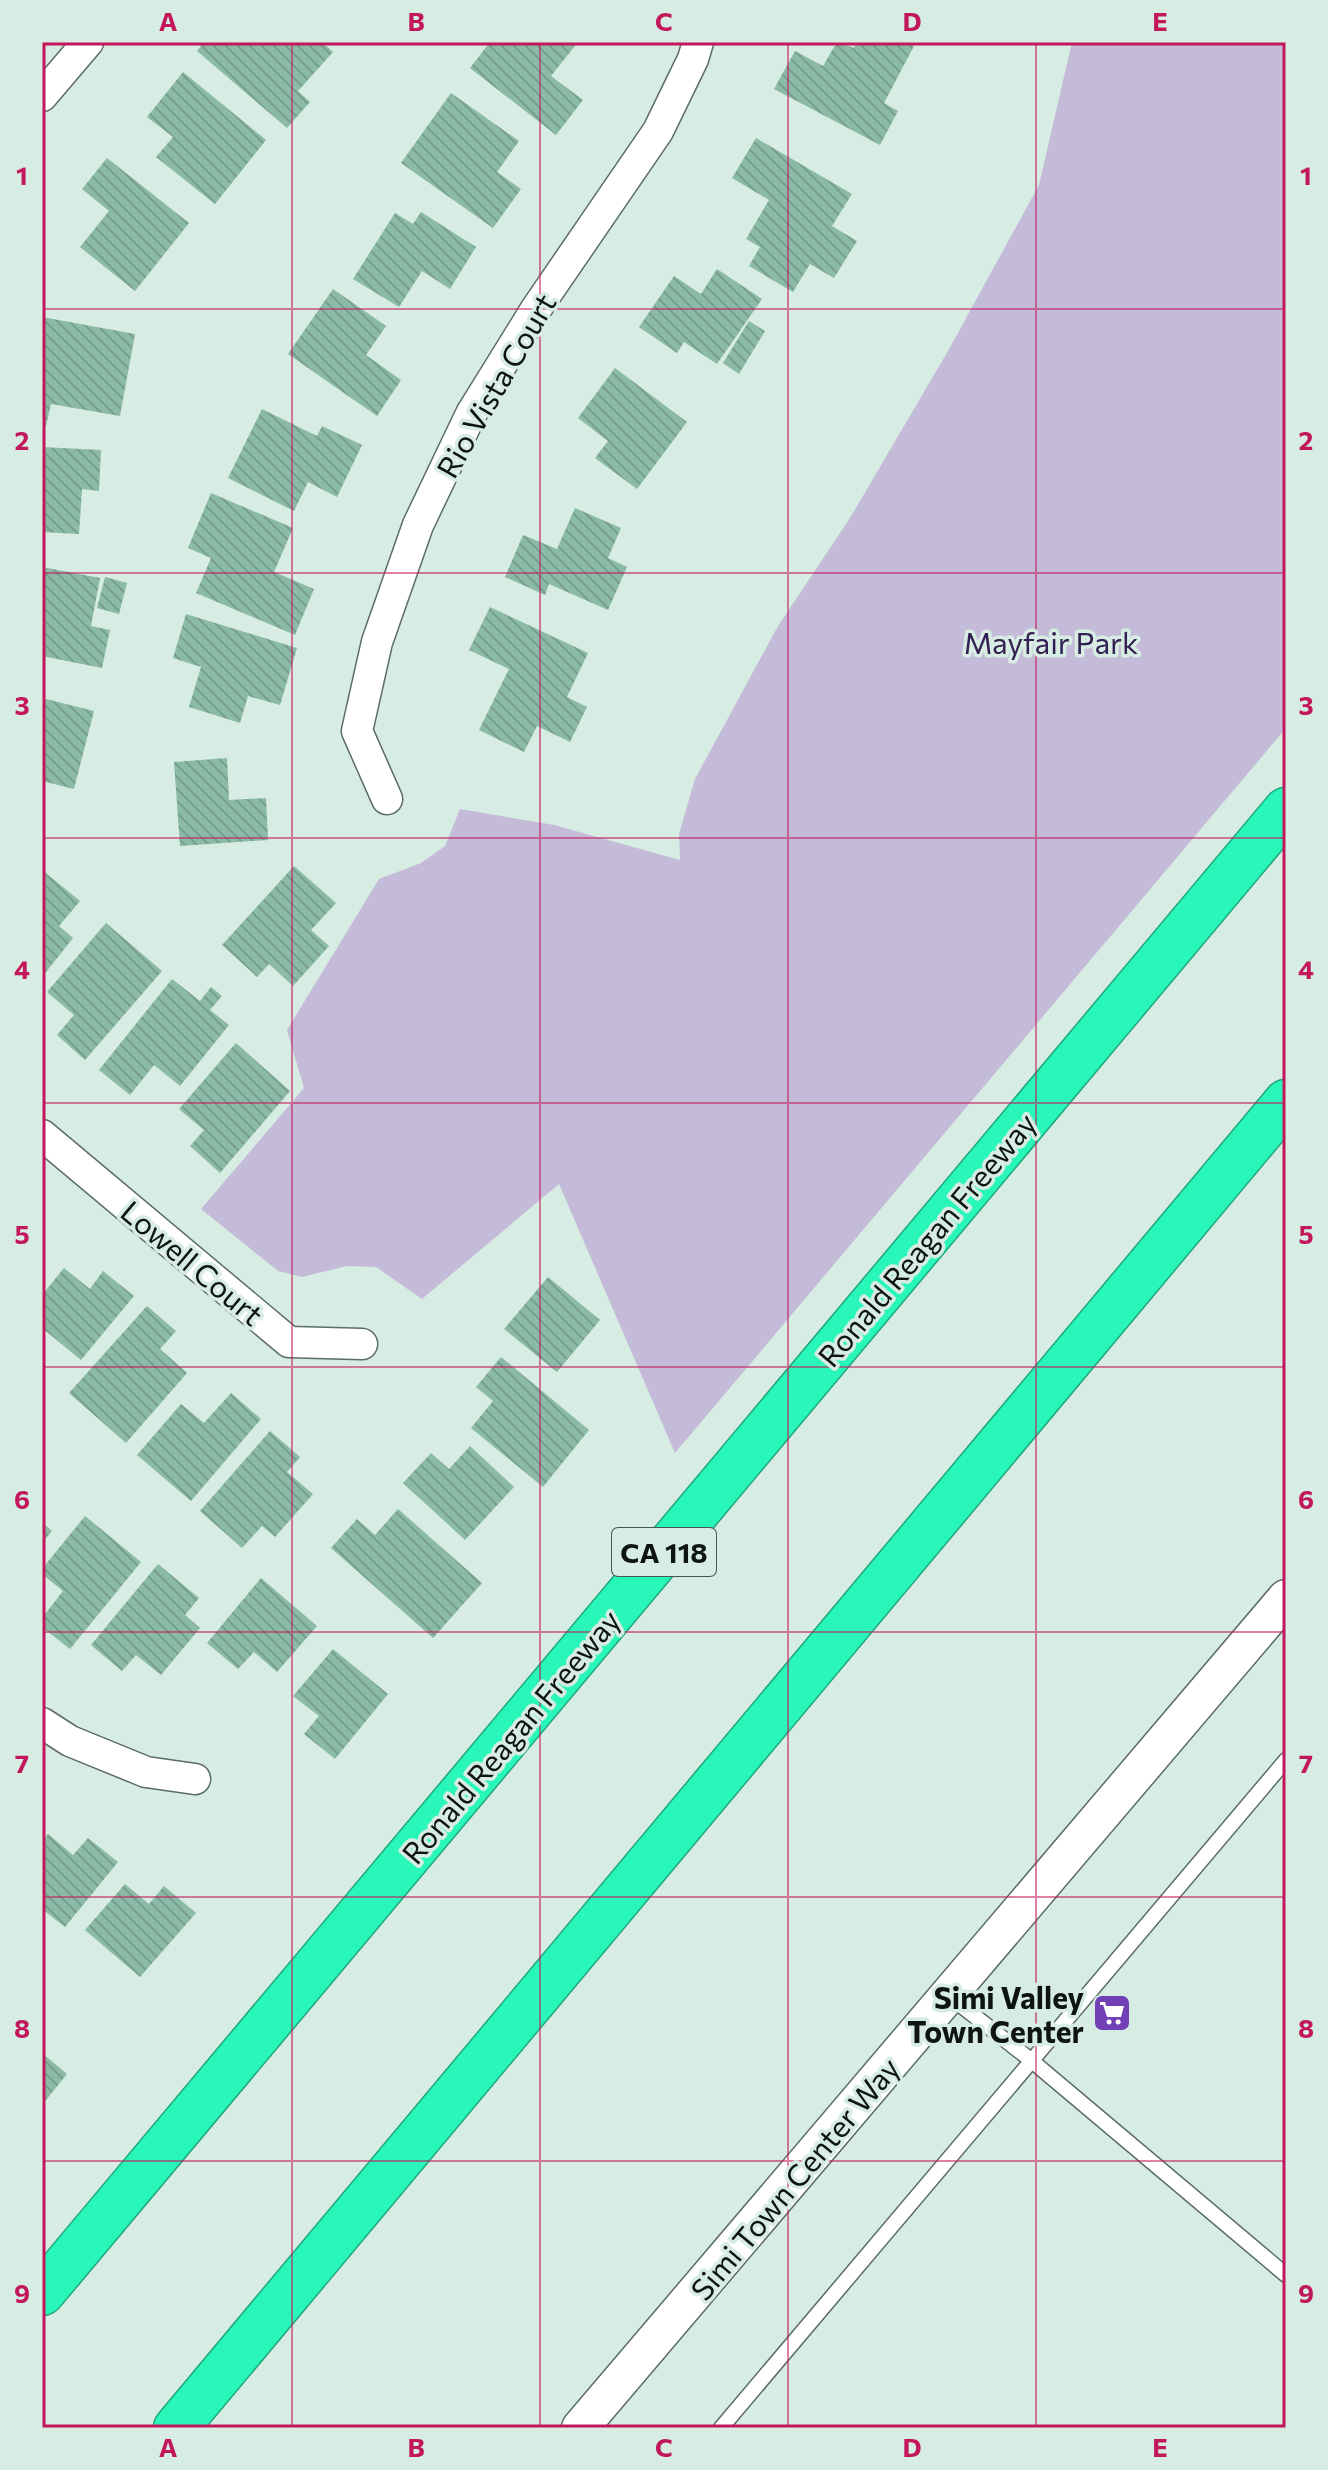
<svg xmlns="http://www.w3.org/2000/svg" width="1328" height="2470" font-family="Commissioner,sans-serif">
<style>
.park{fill:#c4bbd8}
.building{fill:url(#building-back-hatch)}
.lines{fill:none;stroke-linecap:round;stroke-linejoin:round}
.service-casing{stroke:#5b6d65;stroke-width:17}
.minor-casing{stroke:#5b6d65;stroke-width:33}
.tertiary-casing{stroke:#5b6d65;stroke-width:39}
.motorway-casing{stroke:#1fa77e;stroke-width:47}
.service{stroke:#fff;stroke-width:14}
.minor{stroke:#fff;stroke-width:30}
.tertiary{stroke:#fff;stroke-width:36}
.motorway{stroke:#29f6b9;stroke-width:44}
.grid{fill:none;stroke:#c2185b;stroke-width:2;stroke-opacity:0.55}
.labels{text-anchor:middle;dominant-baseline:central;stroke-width:7;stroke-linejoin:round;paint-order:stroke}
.shield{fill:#d7ece2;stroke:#4a5550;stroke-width:2}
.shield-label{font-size:28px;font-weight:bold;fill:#0d1411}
.street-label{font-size:30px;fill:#0d1411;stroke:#d7ece2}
.park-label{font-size:30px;fill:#342052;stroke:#d7ece2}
.poi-label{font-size:30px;font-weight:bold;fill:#0d1411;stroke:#d7ece2;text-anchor:end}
.neatline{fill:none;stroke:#c2185b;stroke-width:3}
.grid-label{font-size:26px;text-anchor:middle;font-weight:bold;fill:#c2185b}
</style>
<defs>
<pattern id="building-back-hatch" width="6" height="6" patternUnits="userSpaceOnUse" patternTransform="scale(2)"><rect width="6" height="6" fill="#8bbaa6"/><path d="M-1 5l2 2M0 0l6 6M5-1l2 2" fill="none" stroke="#779f8e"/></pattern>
</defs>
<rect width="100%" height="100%" fill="#d7ece2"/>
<!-- park -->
<path class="park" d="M 1072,42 L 1286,42 L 1286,728 L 675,1453 L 559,1184 L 422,1299 L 376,1267 L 347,1266 L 302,1277 L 278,1271 L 201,1209 L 304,1088 L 287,1030 L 379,879 L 421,863 L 445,846 L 460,809 L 554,825 L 680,860 L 679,834 L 695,779 L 778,626 L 850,518 L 948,351 L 1039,185 Z"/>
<!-- building -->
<path class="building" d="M 204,42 L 322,42 L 333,52 L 298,91 L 310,102 L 287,128 L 197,51 Z
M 490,42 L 578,42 L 551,76 L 583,100 L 556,135 L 470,68 Z
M 837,42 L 854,48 L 857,42 L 907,42 L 914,46 L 884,103 L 898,111 L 880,145 L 774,89 L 795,51 L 823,66 Z
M 183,72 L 266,140 L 215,204 L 156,157 L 173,137 L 147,117 Z
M 451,93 L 519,141 L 497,172 L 521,189 L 493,228 L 401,163 Z
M 756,138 L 852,194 L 832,226 L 857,241 L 834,278 L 810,264 L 793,292 L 749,266 L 760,247 L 746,239 L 769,200 L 732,178 Z
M 107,158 L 189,223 L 135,291 L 80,247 L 109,211 L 82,189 Z
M 421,212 L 476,247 L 450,289 L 422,271 L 399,307 L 353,279 L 395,213 L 413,224 Z
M 717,269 L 762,299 L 717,364 L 684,342 L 677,353 L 639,327 L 674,276 L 701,294 Z
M 333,289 L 386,326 L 366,355 L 401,380 L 377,416 L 288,354 Z
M 42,317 L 135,334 L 120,416 L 51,404 L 46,426 L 42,425 Z
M 749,321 L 765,331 L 739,374 L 723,363 Z
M 615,368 L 687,422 L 637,489 L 595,458 L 608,441 L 578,418 Z
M 262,409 L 317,436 L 322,426 L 362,445 L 337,497 L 308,482 L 294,511 L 228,478 Z
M 42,447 L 101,450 L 99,491 L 82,489 L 79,534 L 42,532 Z
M 211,493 L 293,528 L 274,572 L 314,589 L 295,635 L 196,593 L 211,558 L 188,548 Z
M 575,508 L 621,528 L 608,558 L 627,567 L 608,610 L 549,584 L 545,595 L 505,577 L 523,535 L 557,549 Z
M 42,567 L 100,578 L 91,626 L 110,630 L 102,668 L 42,656 Z
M 105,577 L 127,583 L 119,614 L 97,608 Z
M 490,607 L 588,653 L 567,697 L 587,707 L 570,742 L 537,726 L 524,752 L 479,730 L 509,669 L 469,650 Z
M 186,614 L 297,648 L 280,705 L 248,696 L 240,723 L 189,707 L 201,667 L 173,658 Z
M 42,698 L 94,711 L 74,789 L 42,781 Z
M 227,758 L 229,800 L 266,798 L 268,840 L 180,846 L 174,762 Z
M 294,866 L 336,903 L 311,930 L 329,946 L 293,986 L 269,964 L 257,977 L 222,945 Z
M 42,870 L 80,901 L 59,926 L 73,938 L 42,977 Z
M 106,923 L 162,971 L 85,1060 L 57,1035 L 74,1015 L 47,992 Z
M 172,979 L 200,1001 L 211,987 L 222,996 L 210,1010 L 229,1025 L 180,1086 L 154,1065 L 130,1095 L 99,1070 Z
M 236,1043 L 290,1091 L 220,1173 L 190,1146 L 204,1130 L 179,1109 Z
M 64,1268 L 90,1289 L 103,1271 L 134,1296 L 81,1360 L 42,1328 L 42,1295 Z
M 548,1277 L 600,1320 L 557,1372 L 504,1329 Z
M 147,1306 L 176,1331 L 160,1349 L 187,1373 L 126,1443 L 69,1393 Z
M 501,1357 L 589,1430 L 543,1487 L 471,1428 L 493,1401 L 476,1387 Z
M 231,1393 L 261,1419 L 191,1501 L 137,1455 L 181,1404 L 204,1423 Z
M 270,1431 L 300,1457 L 287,1472 L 313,1494 L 275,1537 L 262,1526 L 242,1548 L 200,1511 Z
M 470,1446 L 514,1487 L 465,1540 L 403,1483 L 431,1453 L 449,1469 Z
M 398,1509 L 482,1583 L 433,1638 L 331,1548 L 357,1519 L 375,1535 Z
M 85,1516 L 141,1562 L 70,1649 L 42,1627 L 42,1618 L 63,1591 L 42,1574 L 42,1569 Z
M 42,1522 L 52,1531 L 42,1543 Z
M 158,1564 L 199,1598 L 185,1615 L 200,1628 L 161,1675 L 136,1655 L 122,1671 L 91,1645 Z
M 261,1578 L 317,1626 L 277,1672 L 254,1652 L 238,1669 L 207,1643 Z
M 333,1649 L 388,1694 L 335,1759 L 304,1734 L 319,1716 L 293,1696 Z
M 48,1834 L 73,1855 L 88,1838 L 118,1862 L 65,1927 L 42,1909 L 42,1842 Z
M 125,1884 L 149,1904 L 164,1886 L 196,1913 L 140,1977 L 85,1930 Z
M 42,2053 L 67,2074 L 42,2105 Z"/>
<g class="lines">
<!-- service casing -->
<g class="service-casing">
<path id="service" d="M 949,1996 L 1032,2061 L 1286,2275
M 721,2428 L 1286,1760"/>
</g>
<!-- minor casing -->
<g class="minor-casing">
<path id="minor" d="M 42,96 L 88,42
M 387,799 L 357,731 L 377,642 L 418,525 L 471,414 L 536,309 L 658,131 L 693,59 L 698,42
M 42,1135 L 289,1342 L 362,1344
M 42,1723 L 70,1741 L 146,1772 L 195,1779"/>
</g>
<!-- tertiary casing -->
<g class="tertiary-casing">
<path id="tertiary" d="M 580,2428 L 1286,1598"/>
</g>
<!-- motorway casing -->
<g class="motorway-casing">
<path id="motorway" d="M 42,2293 L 1286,810
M 176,2428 L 1286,1102"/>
</g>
<!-- service -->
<use href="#service" class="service"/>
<!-- minor -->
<use href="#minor" class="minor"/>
<!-- tertiary -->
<use href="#tertiary" class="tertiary"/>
<!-- motorway -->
<use href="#motorway" class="motorway"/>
</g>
<!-- grid -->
<path class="grid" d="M 292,42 L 292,2428M 540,42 L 540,2428M 788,42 L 788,2428M 1036,42 L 1036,2428M 42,309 L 1286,309M 42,573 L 1286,573M 42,838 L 1286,838M 42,1103 L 1286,1103M 42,1367 L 1286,1367M 42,1632 L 1286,1632M 42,1897 L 1286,1897M 42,2161 L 1286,2161"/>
<!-- icons -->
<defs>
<g id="supermarket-square" transform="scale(2)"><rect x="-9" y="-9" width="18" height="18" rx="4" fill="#713fb6" stroke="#d7ece2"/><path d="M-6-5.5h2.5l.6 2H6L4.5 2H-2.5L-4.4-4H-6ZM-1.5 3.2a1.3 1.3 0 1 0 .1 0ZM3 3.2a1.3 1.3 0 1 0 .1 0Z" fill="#fff"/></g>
</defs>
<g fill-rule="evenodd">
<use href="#supermarket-square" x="1112" y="2013"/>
</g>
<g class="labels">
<!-- shield labels -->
<rect class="shield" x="612" y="1528" width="104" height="48" rx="6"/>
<g class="shield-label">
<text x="664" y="1552">CA 118</text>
</g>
<!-- street labels -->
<g class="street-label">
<text transform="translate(495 385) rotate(-60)">Rio Vista Court</text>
<text transform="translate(926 1239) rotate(-50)">Ronald Reagan Freeway</text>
<text transform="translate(193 1262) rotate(40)">Lowell Court</text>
<text transform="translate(510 1736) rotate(-50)">Ronald Reagan Freeway</text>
<text transform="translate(794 2178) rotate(-50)">Simi Town Center Way</text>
</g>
<!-- park labels -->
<g class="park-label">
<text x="1051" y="641">Mayfair Park</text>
</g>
<!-- poi labels -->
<g class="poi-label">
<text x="1084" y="1996">Simi Valley<tspan x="1084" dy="34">Town Center</tspan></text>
</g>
</g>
<!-- border -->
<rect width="1328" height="2470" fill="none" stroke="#d7ece2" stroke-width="88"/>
<rect x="44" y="44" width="1240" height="2382" class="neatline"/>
<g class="grid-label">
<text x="168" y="31">A</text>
<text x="416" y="31">B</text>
<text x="664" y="31">C</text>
<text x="912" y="31">D</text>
<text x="1160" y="31">E</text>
<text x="22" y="185">1</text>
<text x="1306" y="185">1</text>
<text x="22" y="450">2</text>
<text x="1306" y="450">2</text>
<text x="22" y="715">3</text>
<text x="1306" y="715">3</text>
<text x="22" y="979">4</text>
<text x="1306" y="979">4</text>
<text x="22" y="1244">5</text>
<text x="1306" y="1244">5</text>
<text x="22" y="1509">6</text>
<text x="1306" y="1509">6</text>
<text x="22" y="1773">7</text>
<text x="1306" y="1773">7</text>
<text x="22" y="2038">8</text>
<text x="1306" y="2038">8</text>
<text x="22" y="2303">9</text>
<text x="1306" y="2303">9</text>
<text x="168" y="2457">A</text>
<text x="416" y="2457">B</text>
<text x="664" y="2457">C</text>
<text x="912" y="2457">D</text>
<text x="1160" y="2457">E</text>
</g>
</svg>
